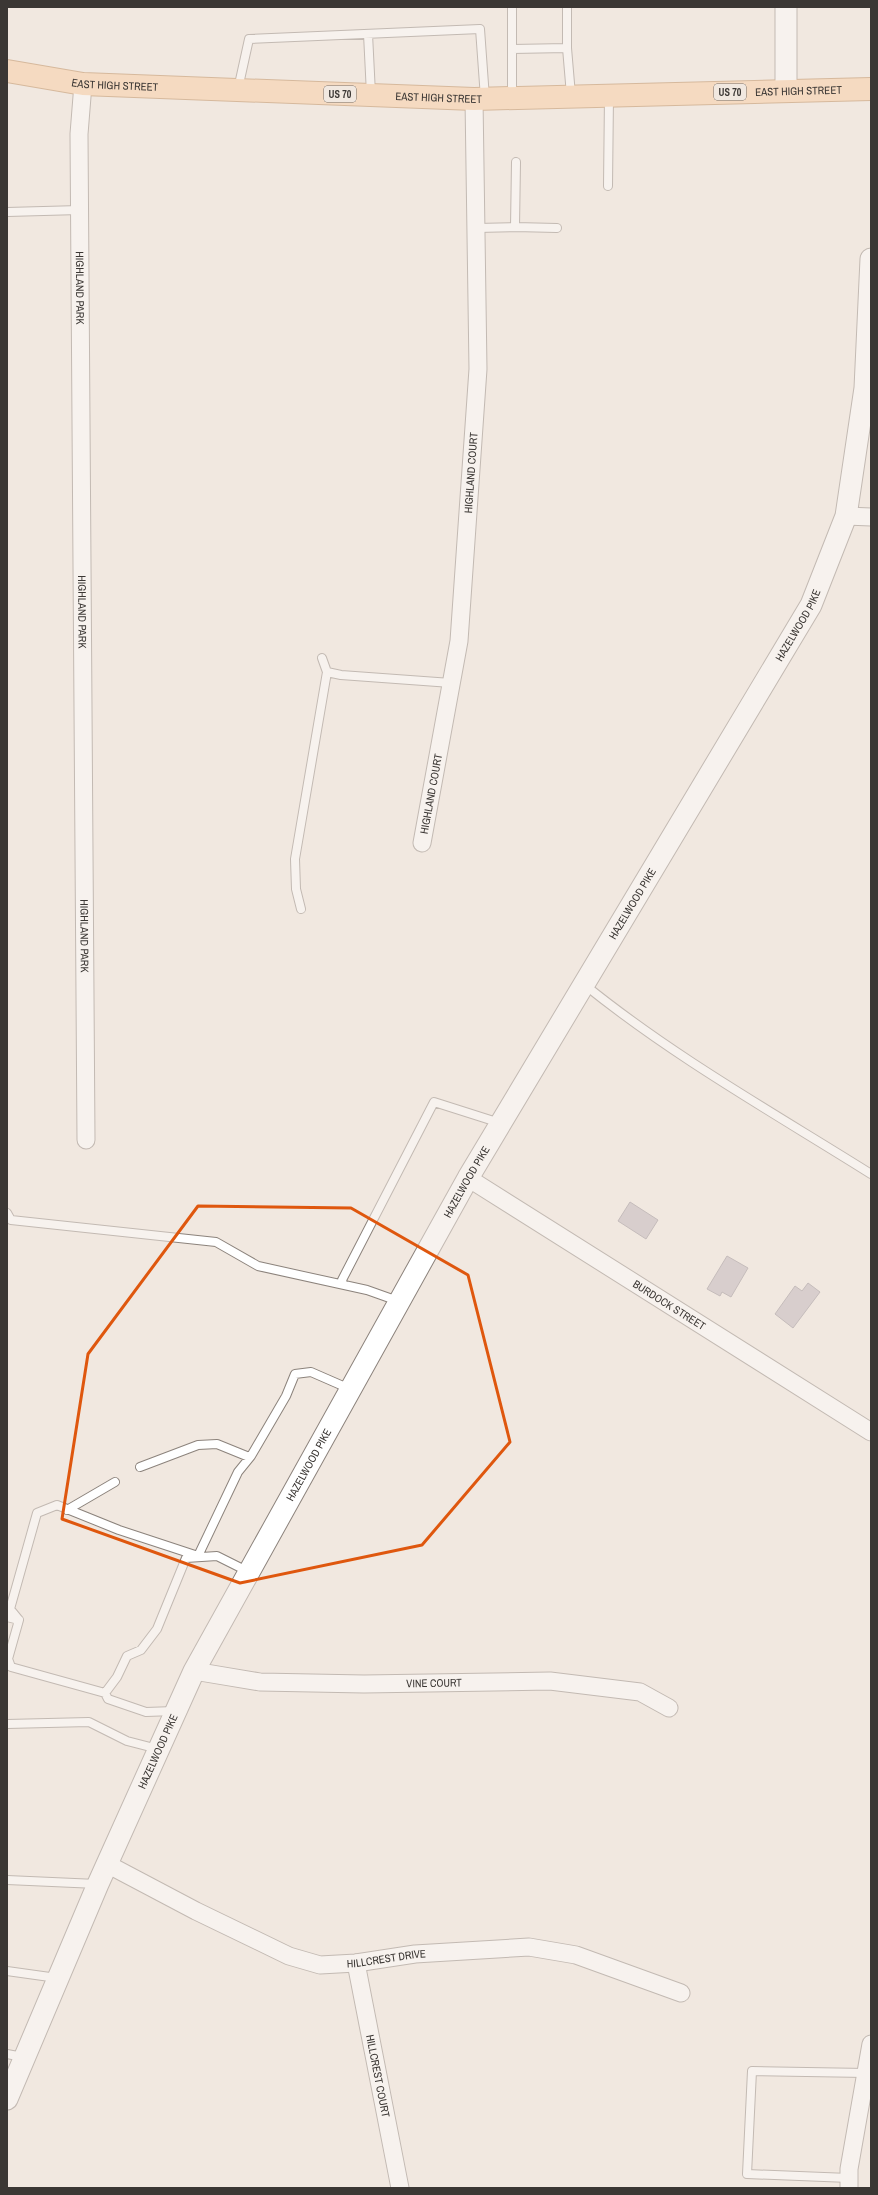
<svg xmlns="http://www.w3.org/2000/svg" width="878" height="2195" font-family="'Archivo Narrow',sans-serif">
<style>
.building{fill:#bab0b7;stroke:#90878d}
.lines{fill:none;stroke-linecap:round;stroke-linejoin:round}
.service-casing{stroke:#8c837c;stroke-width:10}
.minor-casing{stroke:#8c837c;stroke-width:19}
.tertiary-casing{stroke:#8c837c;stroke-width:23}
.primary-casing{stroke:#b6804b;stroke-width:24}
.service{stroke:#fff;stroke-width:8}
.minor{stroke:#fff;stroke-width:17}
.tertiary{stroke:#fff;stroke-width:21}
.primary{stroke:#fbcb9b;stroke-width:22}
.marked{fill:none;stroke:#df570e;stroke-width:3;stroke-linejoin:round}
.labels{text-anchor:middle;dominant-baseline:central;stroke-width:3.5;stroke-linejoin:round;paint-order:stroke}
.shield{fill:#f1e8e0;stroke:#726c68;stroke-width:1}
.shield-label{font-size:10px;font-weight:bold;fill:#3b3734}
.street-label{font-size:11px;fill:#3b3734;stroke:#f1e8e0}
</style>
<rect width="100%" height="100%" fill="#f1e8e0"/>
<!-- building -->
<path class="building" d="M 630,1202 L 658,1220 L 646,1239 L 618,1221 Z
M 727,1256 L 748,1268 L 731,1297 L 722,1292 L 720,1296 L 707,1289 Z
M 808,1283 L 820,1292 L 793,1328 L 775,1314 L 795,1286 L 802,1291 Z"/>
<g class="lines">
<!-- service casing -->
<g class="service-casing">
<path id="service" d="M 567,7 L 567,48 L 571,95
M 368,34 L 371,94
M 512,49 L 567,48
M 238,89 L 249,39 L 480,29 L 485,98
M 512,98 L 512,7
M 608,186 L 609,96
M 7,212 L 80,210
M 515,227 L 557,228
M 477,228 L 515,227 L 516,162
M 322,658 L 327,672 L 341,675 L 451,683
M 301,909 L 296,889 L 295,859 L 327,672
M 585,985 C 674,1057 774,1113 871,1174
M 7,1213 L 11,1220 L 216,1242 L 258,1266 L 367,1290 L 398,1301
M 343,1284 L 342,1280 L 434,1102 L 500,1123
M 140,1467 L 198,1445 L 217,1444 L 249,1457
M 67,1510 L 115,1482
M 198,1556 L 238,1472 L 251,1456 L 286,1396 L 295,1374 L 311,1372 L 350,1389
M 7,1617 L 19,1620
M 105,1693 L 11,1667 L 8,1659 L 19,1620 L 10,1609 L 37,1513 L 57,1505 L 119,1530 L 198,1556
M 174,1711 L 146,1712 L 108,1699 L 105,1693 L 117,1677 L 127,1656 L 141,1650 L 157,1629 L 186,1558 L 217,1556 L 249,1572
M 7,1724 L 89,1722 L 127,1741 L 158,1749
M 7,1880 L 97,1884
M 7,1971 L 57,1978
M 7,2054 L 23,2057
M 849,2178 L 747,2174 L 752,2071 L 866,2073"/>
</g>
<!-- minor casing -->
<g class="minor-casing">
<g id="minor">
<path id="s1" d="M 83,84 L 79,134 L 86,1140"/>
<path d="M 846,516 L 871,517"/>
<path id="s2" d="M 422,843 L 459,641 L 478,369 L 474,99"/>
<path id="s3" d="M 468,1178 L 871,1432"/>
<path id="s4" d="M 194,1671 L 260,1682 L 364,1684 L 550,1681 L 640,1692 L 669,1708"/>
<path id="s5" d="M 107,1864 L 196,1911 L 289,1956 L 320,1965 L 356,1963 L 415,1954 L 529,1947 L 576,1955 L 681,1993"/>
<path id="s6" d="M 356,1963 L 400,2188"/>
<path d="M 849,2188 L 849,2169 L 871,2044"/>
</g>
</g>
<!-- tertiary casing -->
<g class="tertiary-casing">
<g id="tertiary">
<path d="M 786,91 L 786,7"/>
<path id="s7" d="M 7,2099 L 98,1884 L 194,1671 L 468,1178 L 811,605 L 846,516 L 865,388 L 871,259"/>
</g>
</g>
<!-- primary casing -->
<g class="primary-casing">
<g id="primary">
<path id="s8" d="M 7,71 L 83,84 L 474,99 L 871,89"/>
</g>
</g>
<!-- service -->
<use href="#service" class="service"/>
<!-- minor -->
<use href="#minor" class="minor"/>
<!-- tertiary -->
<use href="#tertiary" class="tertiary"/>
<!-- primary -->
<use href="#primary" class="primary"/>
</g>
<!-- marked area -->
<path d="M0 0H878V2195H0ZM 198,1206 L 351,1208 L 468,1275 L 510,1442 L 422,1545 L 240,1583 L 62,1519 L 88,1354 Z" fill="#f1e8e0" fill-opacity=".55" fill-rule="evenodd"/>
<path class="marked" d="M 198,1206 L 351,1208 L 468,1275 L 510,1442 L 422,1545 L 240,1583 L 62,1519 L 88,1354 Z"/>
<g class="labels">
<!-- shield labels -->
<g class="shield">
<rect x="714" y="84" width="32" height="16" rx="3"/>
<rect x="324" y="86" width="32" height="16" rx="3"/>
</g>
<g class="shield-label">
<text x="730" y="92">US 70</text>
<text x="340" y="94">US 70</text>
</g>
<!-- street labels -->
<g class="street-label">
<text stroke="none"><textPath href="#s8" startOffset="109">EAST HIGH STREET</textPath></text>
<text stroke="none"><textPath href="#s8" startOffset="793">EAST HIGH STREET</textPath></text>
<text stroke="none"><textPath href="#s8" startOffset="433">EAST HIGH STREET</textPath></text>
<text stroke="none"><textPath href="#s1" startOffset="204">HIGHLAND PARK</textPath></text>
<text stroke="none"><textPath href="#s2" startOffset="374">HIGHLAND COURT</textPath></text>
<text stroke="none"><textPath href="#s1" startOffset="528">HIGHLAND PARK</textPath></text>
<text stroke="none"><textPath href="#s7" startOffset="1675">HAZELWOOD PIKE</textPath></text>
<text stroke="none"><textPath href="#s2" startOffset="50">HIGHLAND COURT</textPath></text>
<text stroke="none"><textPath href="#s7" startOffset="1351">HAZELWOOD PIKE</textPath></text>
<text stroke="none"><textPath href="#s1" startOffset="852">HIGHLAND PARK</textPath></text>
<text stroke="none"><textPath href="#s7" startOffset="1027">HAZELWOOD PIKE</textPath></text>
<text stroke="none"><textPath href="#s3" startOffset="238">BURDOCK STREET</textPath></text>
<text stroke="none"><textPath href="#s7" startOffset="703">HAZELWOOD PIKE</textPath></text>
<text stroke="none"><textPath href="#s4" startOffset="241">VINE COURT</textPath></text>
<text stroke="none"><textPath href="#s7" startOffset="379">HAZELWOOD PIKE</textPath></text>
<text stroke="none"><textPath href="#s5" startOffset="303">HILLCREST DRIVE</textPath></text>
<text stroke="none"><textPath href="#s6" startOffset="115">HILLCREST COURT</textPath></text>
</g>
</g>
<!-- border -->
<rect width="878" height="2195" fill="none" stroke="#3b3734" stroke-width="16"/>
</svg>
